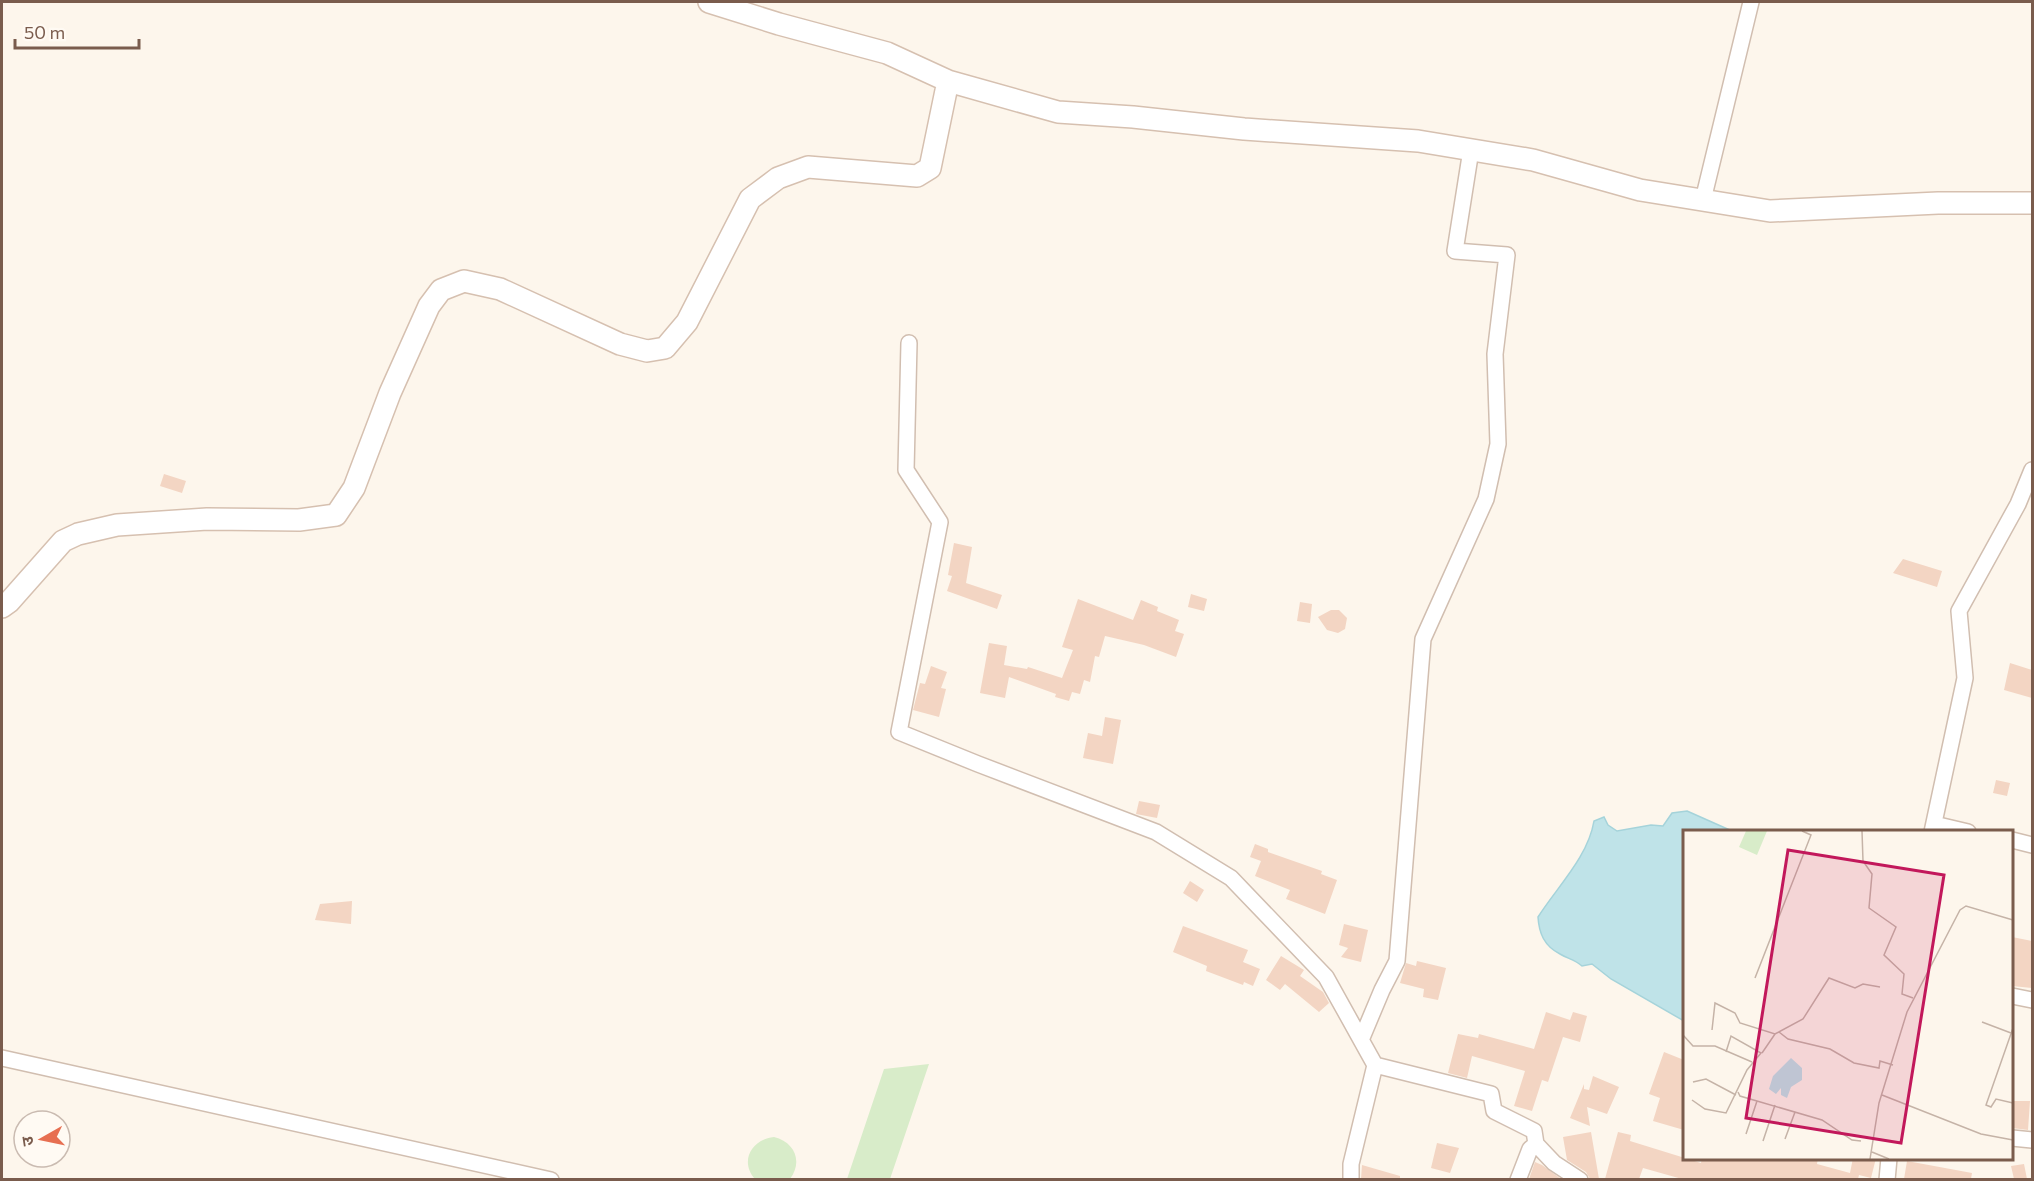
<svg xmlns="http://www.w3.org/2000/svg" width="2034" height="1181" font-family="Commissioner,'Noto Sans Devanagari',sans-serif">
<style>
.green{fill:#d8ecc9}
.water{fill:#bfe3e8;stroke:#a5d3da;stroke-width:1.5}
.building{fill:#f3d5c3}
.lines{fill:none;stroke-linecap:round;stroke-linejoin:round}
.street-casing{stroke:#d1beb0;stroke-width:18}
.secondary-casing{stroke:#d6c0b0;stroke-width:24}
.street{stroke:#fff;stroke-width:15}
.secondary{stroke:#fff;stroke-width:21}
.inset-road{fill:none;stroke:#c5b3a7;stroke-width:1.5}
.view{fill:#c2185b;fill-opacity:0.15;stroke:#c2185b;stroke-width:3}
.inset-edge{fill:none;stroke:#7a5c4d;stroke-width:3}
</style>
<rect width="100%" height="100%" fill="#fdf6ec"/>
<!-- green -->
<path class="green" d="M 929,1064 L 890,1179 L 847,1179 L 884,1069 Z
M 774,1137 C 795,1142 803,1162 790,1179 L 755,1179 C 739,1161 752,1139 774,1137 Z"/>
<!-- water -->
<path class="water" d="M 1687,811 L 1732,831 L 1684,832 L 1684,1021 L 1611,979 L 1592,964 L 1582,966 C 1574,959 1568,959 1560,954 C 1544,946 1539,933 1538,917 C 1557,887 1588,857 1594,821 L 1604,817 L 1608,825 L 1617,831 L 1651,825 L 1663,826 L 1672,813 Z"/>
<!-- building -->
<path class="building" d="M 164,474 L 186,481 L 182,493 L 160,486 Z
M 954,543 L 972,547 L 966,583 L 1002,595 L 997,609 L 947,591 L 952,576 L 948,575 Z
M 1903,559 L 1942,571 L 1937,587 L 1893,573 Z
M 1191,594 L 1207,599 L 1204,611 L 1188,607 Z
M 1078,599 L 1133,620 L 1141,600 L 1158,607 L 1157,611 L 1179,620 L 1175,631 L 1184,634 L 1176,657 L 1144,645 L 1105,636 L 1099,657 L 1095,656 L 1090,682 L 1084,680 L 1080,694 L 1072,692 L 1069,701 L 1055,697 L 1056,694 L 1009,677 L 1005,698 L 980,693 L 989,643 L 1007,646 L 1004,665 L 1027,669 L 1028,667 L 1062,678 L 1073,650 L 1062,647 Z
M 1300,602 L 1312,604 L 1310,623 L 1297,621 Z
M 1331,610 L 1339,610 L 1347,618 L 1345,629 L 1338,633 L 1327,630 L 1318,617 Z
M 2010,663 L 2032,670 L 2032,698 L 2004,690 Z
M 931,666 L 947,672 L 941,688 L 946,689 L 939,717 L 913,710 L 920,683 L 925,684 Z
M 1105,717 L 1121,720 L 1113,764 L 1083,758 L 1088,733 L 1102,736 Z
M 1996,780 L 2010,783 L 2007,796 L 1993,793 Z
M 1139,801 L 1160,805 L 1157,818 L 1136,814 Z
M 1255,844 L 1268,849 L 1268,852 L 1322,871 L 1321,874 L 1337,880 L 1325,914 L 1286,899 L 1290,890 L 1255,876 L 1261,861 L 1250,857 Z
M 1190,881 L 1204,890 L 1197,902 L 1183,893 Z
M 352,901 L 351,924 L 315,920 L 320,904 Z
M 1344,924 L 1368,930 L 1361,962 L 1341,957 L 1348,948 L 1339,945 Z
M 1183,926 L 1248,950 L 1243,962 L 1260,969 L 1253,986 L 1244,982 L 1243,985 L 1206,971 L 1207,966 L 1173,952 Z
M 2012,937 L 2032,941 L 2032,988 L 2012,986 Z
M 1281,956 L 1304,970 L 1300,976 L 1323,992 L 1329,1003 L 1319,1012 L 1285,984 L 1280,990 L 1266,980 Z
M 1417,961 L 1446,968 L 1438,1000 L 1423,997 L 1424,989 L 1400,983 L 1406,963 L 1416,966 Z
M 1546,1012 L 1570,1020 L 1573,1012 L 1587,1016 L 1580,1042 L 1563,1037 L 1548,1082 L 1542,1080 L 1532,1111 L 1514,1106 L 1525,1071 L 1472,1056 L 1467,1078 L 1448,1073 L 1458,1034 L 1478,1038 L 1479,1034 L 1534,1049 Z
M 1664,1052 L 1684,1060 L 1684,1130 L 1653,1121 L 1660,1098 L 1649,1094 Z
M 1593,1076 L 1619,1087 L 1607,1114 L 1587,1107 L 1590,1126 L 1570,1118 L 1584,1084 L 1584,1089 L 1589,1090 Z
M 2012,1101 L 2030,1101 L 2028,1130 L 2012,1128 Z
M 1591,1132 L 1599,1179 L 1590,1179 L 1586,1172 L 1567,1160 L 1563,1137 Z
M 1618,1132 L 1631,1135 L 1630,1141 L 1701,1163 L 1702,1158 L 1818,1158 L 1817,1164 L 1850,1173 L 1853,1158 L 1876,1158 L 1871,1178 L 1859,1175 L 1858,1179 L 1682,1179 L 1643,1168 L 1639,1179 L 1605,1179 Z
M 1437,1143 L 1459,1148 L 1450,1173 L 1431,1168 Z
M 1907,1161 L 1972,1173 L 1971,1179 L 1904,1179 Z
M 1535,1162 L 1542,1165 L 1561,1179 L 1529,1179 Z
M 2024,1164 L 2027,1179 L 2014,1179 L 2011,1166 Z
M 1362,1165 L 1400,1176 L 1400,1179 L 1361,1179 Z"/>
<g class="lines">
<!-- street casing -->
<g class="street-casing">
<path id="street" d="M 1703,200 L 1751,2
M 909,343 L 906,470 L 940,522 L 899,732 L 978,764 L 1156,832 L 1231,878 L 1326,977 L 1375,1065 L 1351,1164 L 1351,1180
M 1934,824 L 1968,832
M 1932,832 L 1965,678 L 1959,611 L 2018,504 L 2032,470
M 2012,840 L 2032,845
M 2012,996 L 2032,1000
M 1361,1040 L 1382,990 L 1397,961 L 1423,639 L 1486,499 L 1498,444 L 1495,354 L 1507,255 L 1455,251 L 1471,150
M 2,1058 L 551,1180
M 1375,1065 L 1491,1094 L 1494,1111 L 1534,1131 L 1536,1144
M 2012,1138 L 2032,1140
M 1518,1180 L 1530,1149 L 1536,1144 L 1554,1163 L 1580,1180
M 1887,1180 L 1889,1158"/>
</g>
<!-- secondary casing -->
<g class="secondary-casing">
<path id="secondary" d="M 709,2 L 779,24 L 887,53 L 948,81 L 1058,112 L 1133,117 L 1244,129 L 1418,141 L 1533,160 L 1640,190 L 1770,211 L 1938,203 L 2032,203
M 2,607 L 9,602 L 63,541 L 78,534 L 117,525 L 207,519 L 299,520 L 336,515 L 354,488 L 390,393 L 429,306 L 441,290 L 464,281 L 500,289 L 620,344 L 647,351 L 665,348 L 687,322 L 750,199 L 778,178 L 808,167 L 917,176 L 930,168 L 948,81"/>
</g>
<!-- street -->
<use href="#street" class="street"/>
<!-- secondary -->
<use href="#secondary" class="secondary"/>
</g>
<!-- overview -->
<g transform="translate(1683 830)">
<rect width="330" height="330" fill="#fdf6ec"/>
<path d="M 63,1 L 84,1 L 74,25 L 56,17 Z" fill="#d8ecc9"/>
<path d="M 108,228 L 119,238 L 119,250 L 108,257 L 104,268 L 98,265 L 98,258 L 93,264 L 86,259 L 90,246 Z" fill="#bfe3e8"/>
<path class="inset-road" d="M 179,1 L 180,31 L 189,44 L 186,78 L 213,97 L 201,125 L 221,144 L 219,164 L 230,168M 72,148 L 128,5 L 119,1M 299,192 L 328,203M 330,198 L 303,275 L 308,277 L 313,269 L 330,273M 29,200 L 32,173 L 52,183 L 57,193 L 92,204 L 120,189 L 146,148 L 172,158 L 180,154 L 197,157M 96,202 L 105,209 L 147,219 L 171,233 L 196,238 L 197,231 L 210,235M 0,205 L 10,216 L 32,216 L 69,232M 79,223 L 92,204M 10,252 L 23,249 L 53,265M 55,262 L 57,266 L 139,290 L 169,310 L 178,311M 199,265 L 298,304 L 330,310M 9,270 L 22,279 L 43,283 L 64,240 L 78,223 L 48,206 L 43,222M 63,304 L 74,271M 102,309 L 112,282M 80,311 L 92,275M 189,322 L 206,329M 187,329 L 196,273 L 224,182 L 277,80 L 283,76 L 330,90"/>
<path class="view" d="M 105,20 L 261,45 L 218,313 L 63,288 Z"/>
<rect width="330" height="330" class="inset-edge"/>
</g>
<!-- border -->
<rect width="2034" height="1181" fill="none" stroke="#7a5c4d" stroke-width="6"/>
<!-- north arrow -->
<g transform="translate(42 1139) rotate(261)"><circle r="28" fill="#fffaf3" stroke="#cabbb1" stroke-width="1.5"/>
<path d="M0-4.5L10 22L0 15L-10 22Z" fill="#e76f51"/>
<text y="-9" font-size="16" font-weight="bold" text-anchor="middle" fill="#7a5c4d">उ</text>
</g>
<!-- scale -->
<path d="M15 39v9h124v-9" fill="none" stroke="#7a5c4d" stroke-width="3"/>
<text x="24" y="39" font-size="18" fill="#7a5c4d" stroke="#fffaf3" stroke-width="4.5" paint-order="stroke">50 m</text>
</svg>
